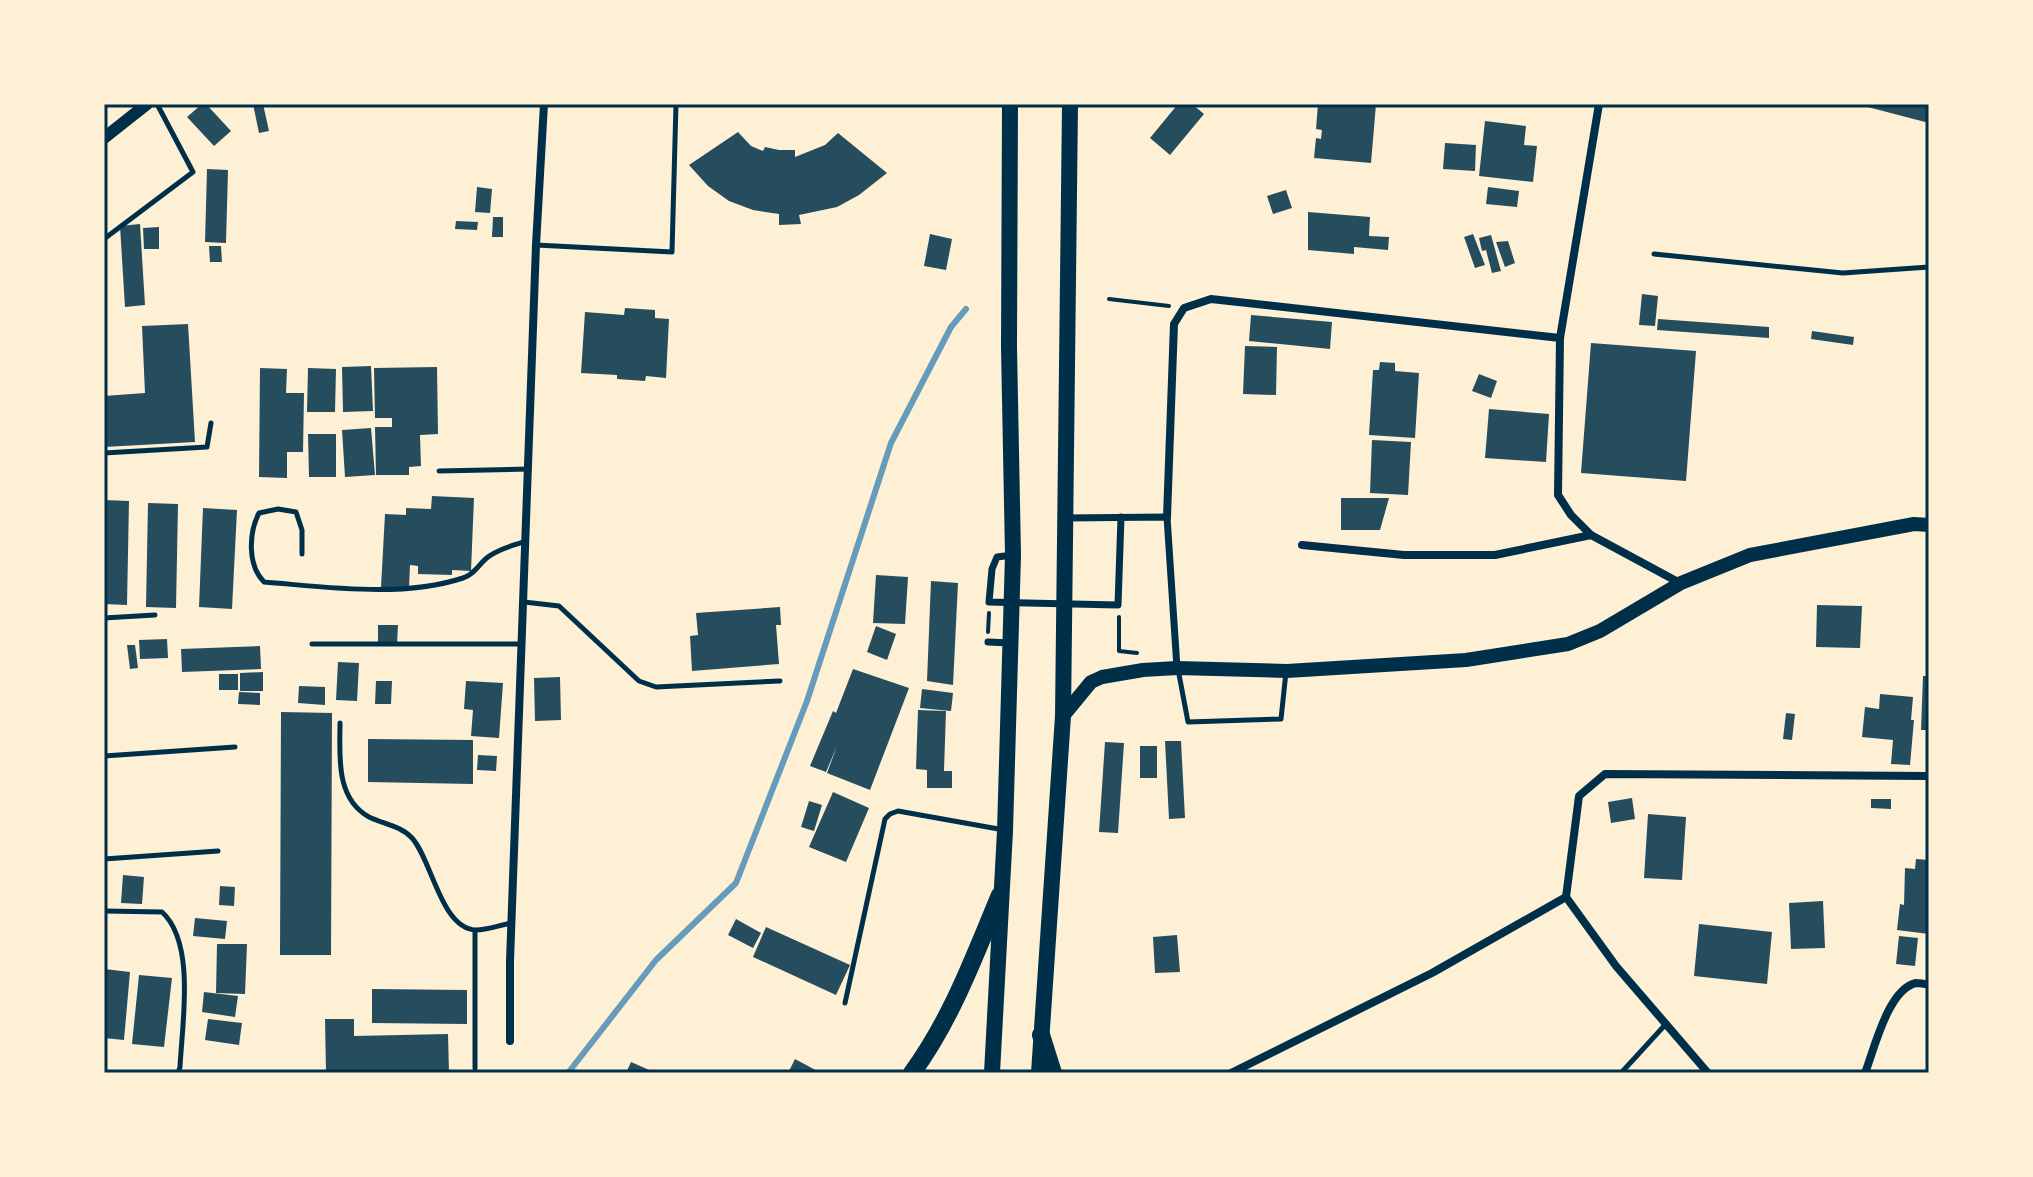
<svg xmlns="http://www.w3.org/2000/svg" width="2033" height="1177" font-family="Karla,sans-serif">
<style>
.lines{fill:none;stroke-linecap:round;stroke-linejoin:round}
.stream{stroke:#669bbc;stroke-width:6}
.building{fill:#264d5e}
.path{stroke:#003049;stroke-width:4}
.service{stroke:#003049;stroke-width:5}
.pedestrian{stroke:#003049;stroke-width:7}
.minor{stroke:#003049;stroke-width:8}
.tertiary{stroke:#003049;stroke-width:12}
.secondary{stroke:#003049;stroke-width:14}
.trunk{stroke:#003049;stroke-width:16}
.motorway{stroke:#003049;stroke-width:18}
.neatline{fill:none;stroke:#003049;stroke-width:3}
</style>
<rect width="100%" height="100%" fill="#fdf0d5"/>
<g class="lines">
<!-- stream -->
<path class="stream" d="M 568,1073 L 656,960 L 736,883 L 807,701 L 891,443 L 951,327 L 966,309"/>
</g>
<!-- building -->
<path class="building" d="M 202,104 L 206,104 L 231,131 L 214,146 L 187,117 Z
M 253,104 L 263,104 L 269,131 L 259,133 Z
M 1178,104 L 1192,104 L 1204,114 L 1170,155 L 1150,138 Z
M 1318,104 L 1376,104 L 1371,163 L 1314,158 L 1316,138 L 1321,139 L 1322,130 L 1316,129 Z
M 1860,104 L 1929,104 L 1929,123 L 1860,105 Z
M 1485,121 L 1526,126 L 1524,145 L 1537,146 L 1533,182 L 1479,176 Z
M 738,132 L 751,146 L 763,151 L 765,147 L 779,150 L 795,150 L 795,157 L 825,145 L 838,133 L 887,173 L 859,195 L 837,207 L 799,215 L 801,224 L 779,225 L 779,214 L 753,210 L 729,201 L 708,186 L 689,165 Z
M 1445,143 L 1476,145 L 1475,171 L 1443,169 Z
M 207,169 L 228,170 L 226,243 L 205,242 Z
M 477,187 L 492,189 L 490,213 L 475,212 Z
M 1488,187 L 1519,191 L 1517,207 L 1486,204 Z
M 1286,190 L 1292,208 L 1273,214 L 1267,196 Z
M 1308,212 L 1370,217 L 1369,236 L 1389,237 L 1388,250 L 1354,247 L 1354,254 L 1308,250 Z
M 493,217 L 503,217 L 503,237 L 492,237 Z
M 456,221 L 478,222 L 477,230 L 455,229 Z
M 140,224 L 145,305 L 125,307 L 120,226 Z
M 159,227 L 159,249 L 144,249 L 143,228 Z
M 930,234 L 952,239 L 946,270 L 924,266 Z
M 1473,234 L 1485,265 L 1475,268 L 1464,237 Z
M 1491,235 L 1501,271 L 1492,273 L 1486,250 L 1482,251 L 1479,238 Z
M 1508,241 L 1515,263 L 1505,267 L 1496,242 Z
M 209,246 L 221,246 L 222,262 L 210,262 Z
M 1642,294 L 1658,296 L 1655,326 L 1639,325 Z
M 625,308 L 655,310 L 655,318 L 669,319 L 666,378 L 646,376 L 645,381 L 617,379 L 617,375 L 581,373 L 585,312 L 624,315 Z
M 1251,315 L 1332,322 L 1330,349 L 1249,341 Z
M 1658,319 L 1769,327 L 1769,338 L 1657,330 Z
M 188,324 L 195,442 L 104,447 L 104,396 L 145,393 L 142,326 Z
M 1812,331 L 1854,337 L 1853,345 L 1811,339 Z
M 1591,343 L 1696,351 L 1686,481 L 1581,473 Z
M 1245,346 L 1277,347 L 1276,395 L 1243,394 Z
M 1380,362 L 1395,363 L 1395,371 L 1419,373 L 1415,438 L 1369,435 L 1373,370 L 1379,370 Z
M 371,366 L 373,411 L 343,412 L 342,367 Z
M 437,367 L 438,434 L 420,435 L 421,466 L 409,467 L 409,475 L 376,475 L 375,427 L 392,427 L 392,418 L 375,418 L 374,368 Z
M 260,368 L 287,369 L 286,393 L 304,393 L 303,452 L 287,452 L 287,478 L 259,477 Z
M 308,368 L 336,369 L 335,412 L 307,412 Z
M 1479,374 L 1497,381 L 1491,398 L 1472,391 Z
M 1489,409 L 1549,414 L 1546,462 L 1485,458 Z
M 371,428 L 375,475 L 345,477 L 342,430 Z
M 308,434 L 336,434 L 336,477 L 309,477 Z
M 1372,440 L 1411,442 L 1408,495 L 1370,493 Z
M 432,496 L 474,498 L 471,571 L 452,570 L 452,575 L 418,574 L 418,566 L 410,565 L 409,588 L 381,587 L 385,514 L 406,515 L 406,508 L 431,509 Z
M 1341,498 L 1389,498 L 1380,530 L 1341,530 Z
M 104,500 L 129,501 L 127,605 L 104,604 Z
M 148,503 L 178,504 L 176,608 L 146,607 Z
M 203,508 L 237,510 L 232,609 L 199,607 Z
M 876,575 L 908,577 L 905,624 L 873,623 Z
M 931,581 L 958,583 L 953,685 L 927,681 Z
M 1817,605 L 1862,606 L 1860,648 L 1816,647 Z
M 780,607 L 781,625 L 776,625 L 779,664 L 692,671 L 690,636 L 698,635 L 696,613 Z
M 378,625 L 398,625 L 397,645 L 378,645 Z
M 876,626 L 896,634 L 887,660 L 867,652 Z
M 167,639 L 168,658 L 140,659 L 139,640 Z
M 127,645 L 135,645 L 138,668 L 130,669 Z
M 260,646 L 261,669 L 182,672 L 181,649 Z
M 338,662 L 359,663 L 357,701 L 336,700 Z
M 853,669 L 909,688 L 870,790 L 827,773 L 837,746 L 826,772 L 810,766 L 833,711 L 836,713 Z
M 263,672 L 263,691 L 240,691 L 240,673 Z
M 219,674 L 238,674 L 238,690 L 219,690 Z
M 1923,676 L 1929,676 L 1929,730 L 1921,730 Z
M 560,677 L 561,720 L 535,721 L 534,678 Z
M 376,681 L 392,681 L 391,704 L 375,704 Z
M 466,681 L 503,683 L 499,738 L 471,736 L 473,710 L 464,709 Z
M 299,686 L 325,687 L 325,705 L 298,703 Z
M 922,689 L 953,693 L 951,711 L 920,708 Z
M 239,692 L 260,693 L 260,705 L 238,704 Z
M 1880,694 L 1913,697 L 1911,720 L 1914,720 L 1910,765 L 1891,764 L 1893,740 L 1862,737 L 1865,707 L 1879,709 Z
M 918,710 L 946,711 L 944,771 L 952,771 L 952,788 L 927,788 L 927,770 L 916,769 Z
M 281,712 L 332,713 L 331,955 L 280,955 Z
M 1786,713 L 1795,714 L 1792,740 L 1783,739 Z
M 368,739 L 473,740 L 473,784 L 368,782 Z
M 1165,741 L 1181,741 L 1185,818 L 1169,819 Z
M 1105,742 L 1124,743 L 1118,833 L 1099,832 Z
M 1140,746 L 1157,746 L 1157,778 L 1140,778 Z
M 478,755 L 497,756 L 496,771 L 477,770 Z
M 833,792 L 869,808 L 846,862 L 809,847 Z
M 1632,798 L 1635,819 L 1611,823 L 1608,802 Z
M 1871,799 L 1891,799 L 1891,809 L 1871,808 Z
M 809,801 L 822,805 L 814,831 L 801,827 Z
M 1648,814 L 1686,817 L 1682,880 L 1644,878 Z
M 1916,859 L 1929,860 L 1929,934 L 1897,930 L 1900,904 L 1904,905 L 1905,868 L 1915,869 Z
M 123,875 L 144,877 L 142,904 L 121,903 Z
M 220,886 L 235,887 L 234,906 L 219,905 Z
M 1823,901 L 1825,948 L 1791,949 L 1789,903 Z
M 195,918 L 227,921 L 225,939 L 193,936 Z
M 736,919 L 761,933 L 753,948 L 728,935 Z
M 1699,924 L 1772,932 L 1767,984 L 1694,976 Z
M 766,927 L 850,965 L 836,995 L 753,957 Z
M 1177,935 L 1180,972 L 1155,973 L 1153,937 Z
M 1899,936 L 1918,938 L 1915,966 L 1896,964 Z
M 217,944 L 247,944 L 245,994 L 216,993 Z
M 104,969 L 130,972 L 124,1040 L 104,1038 Z
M 139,975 L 172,978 L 164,1047 L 132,1044 Z
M 372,989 L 467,990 L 467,1024 L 372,1023 Z
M 204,992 L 238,996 L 235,1017 L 202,1012 Z
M 208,1019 L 242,1023 L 239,1045 L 205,1040 Z
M 325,1019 L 354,1019 L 354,1036 L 448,1034 L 449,1073 L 326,1073 Z
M 795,1059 L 821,1073 L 788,1073 Z
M 631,1062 L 656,1073 L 626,1073 Z"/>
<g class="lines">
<!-- path -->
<path class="path" d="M 1109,299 L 1169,306
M 1119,617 L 1119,651 L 1137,653
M 988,632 L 989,613"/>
<!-- service -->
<path class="service" d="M 104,239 L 193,172 L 157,104
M 536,245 L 672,252 L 676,104
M 1654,254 L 1843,273 L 1929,267
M 104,453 L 207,447 L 211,423
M 439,471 L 529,469
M 302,554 L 302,530 L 296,512 L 278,509 L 259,513 C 249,532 247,565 264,582 C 327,587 402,598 463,578 C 476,574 480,561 491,555 C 501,548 515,545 526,541
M 524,602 L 559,606 L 639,681 L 656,687 L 780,681
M 104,618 L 155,615
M 312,644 L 522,644
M 1178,669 L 1188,722 L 1281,719 L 1286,672
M 340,723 C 340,755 335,798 369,817 C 383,824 401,826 412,838 C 432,860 441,929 476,930 C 487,930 500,925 512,923
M 104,756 L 235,747
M 104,859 L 218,851
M 104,911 L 162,912 C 196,943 182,1024 180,1067 L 178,1073
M 845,1003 L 885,819 L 890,814 L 898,811 L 1004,830
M 475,1068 L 475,930
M 1621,1073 L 1665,1025"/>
<!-- pedestrian -->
<path class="pedestrian" d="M 1065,518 L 1167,517 L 1177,668
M 1013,555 L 997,557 L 992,569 L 989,602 L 1118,605 L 1121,517
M 988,642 L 1010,643"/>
<!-- minor -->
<path class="minor" d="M 1599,104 L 1560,338 L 1558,495 L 1571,515 L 1591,535 L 1680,583
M 1167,517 L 1174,324 L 1184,308 L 1211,299 L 1560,338
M 1302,545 L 1404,555 L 1495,555 L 1591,535
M 510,1041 L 510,961 L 536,245 L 544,104
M 1231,1073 L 1432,973 L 1566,897
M 1708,1073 L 1616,966 L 1566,897 L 1579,796 L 1605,774 L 1929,776
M 1865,1073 C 1874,1050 1888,989 1916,983 C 1920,983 1925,984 1929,985"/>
<!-- tertiary -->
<path class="tertiary" d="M 104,138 L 147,104"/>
<!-- secondary -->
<path class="secondary" d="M 1063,716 L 1091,682 L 1102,677 L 1143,670 L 1177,668 L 1287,671 L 1466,660 L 1568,644 L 1600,631 L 1681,583 L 1750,555 L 1914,524 L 1929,525"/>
<!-- trunk -->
<path class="trunk" d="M 992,1073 L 1005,831 L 1013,555 L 1009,347 L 1010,104
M 1039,1073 L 1063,716 L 1070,104"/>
<!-- motorway -->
<path class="motorway" d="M 1041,1035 L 1053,1073
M 912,1073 C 952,1018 974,957 1000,895"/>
</g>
<!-- border -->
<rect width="2033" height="1177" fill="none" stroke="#fdf0d5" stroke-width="212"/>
<rect x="106" y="106" width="1821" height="965" class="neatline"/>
</svg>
